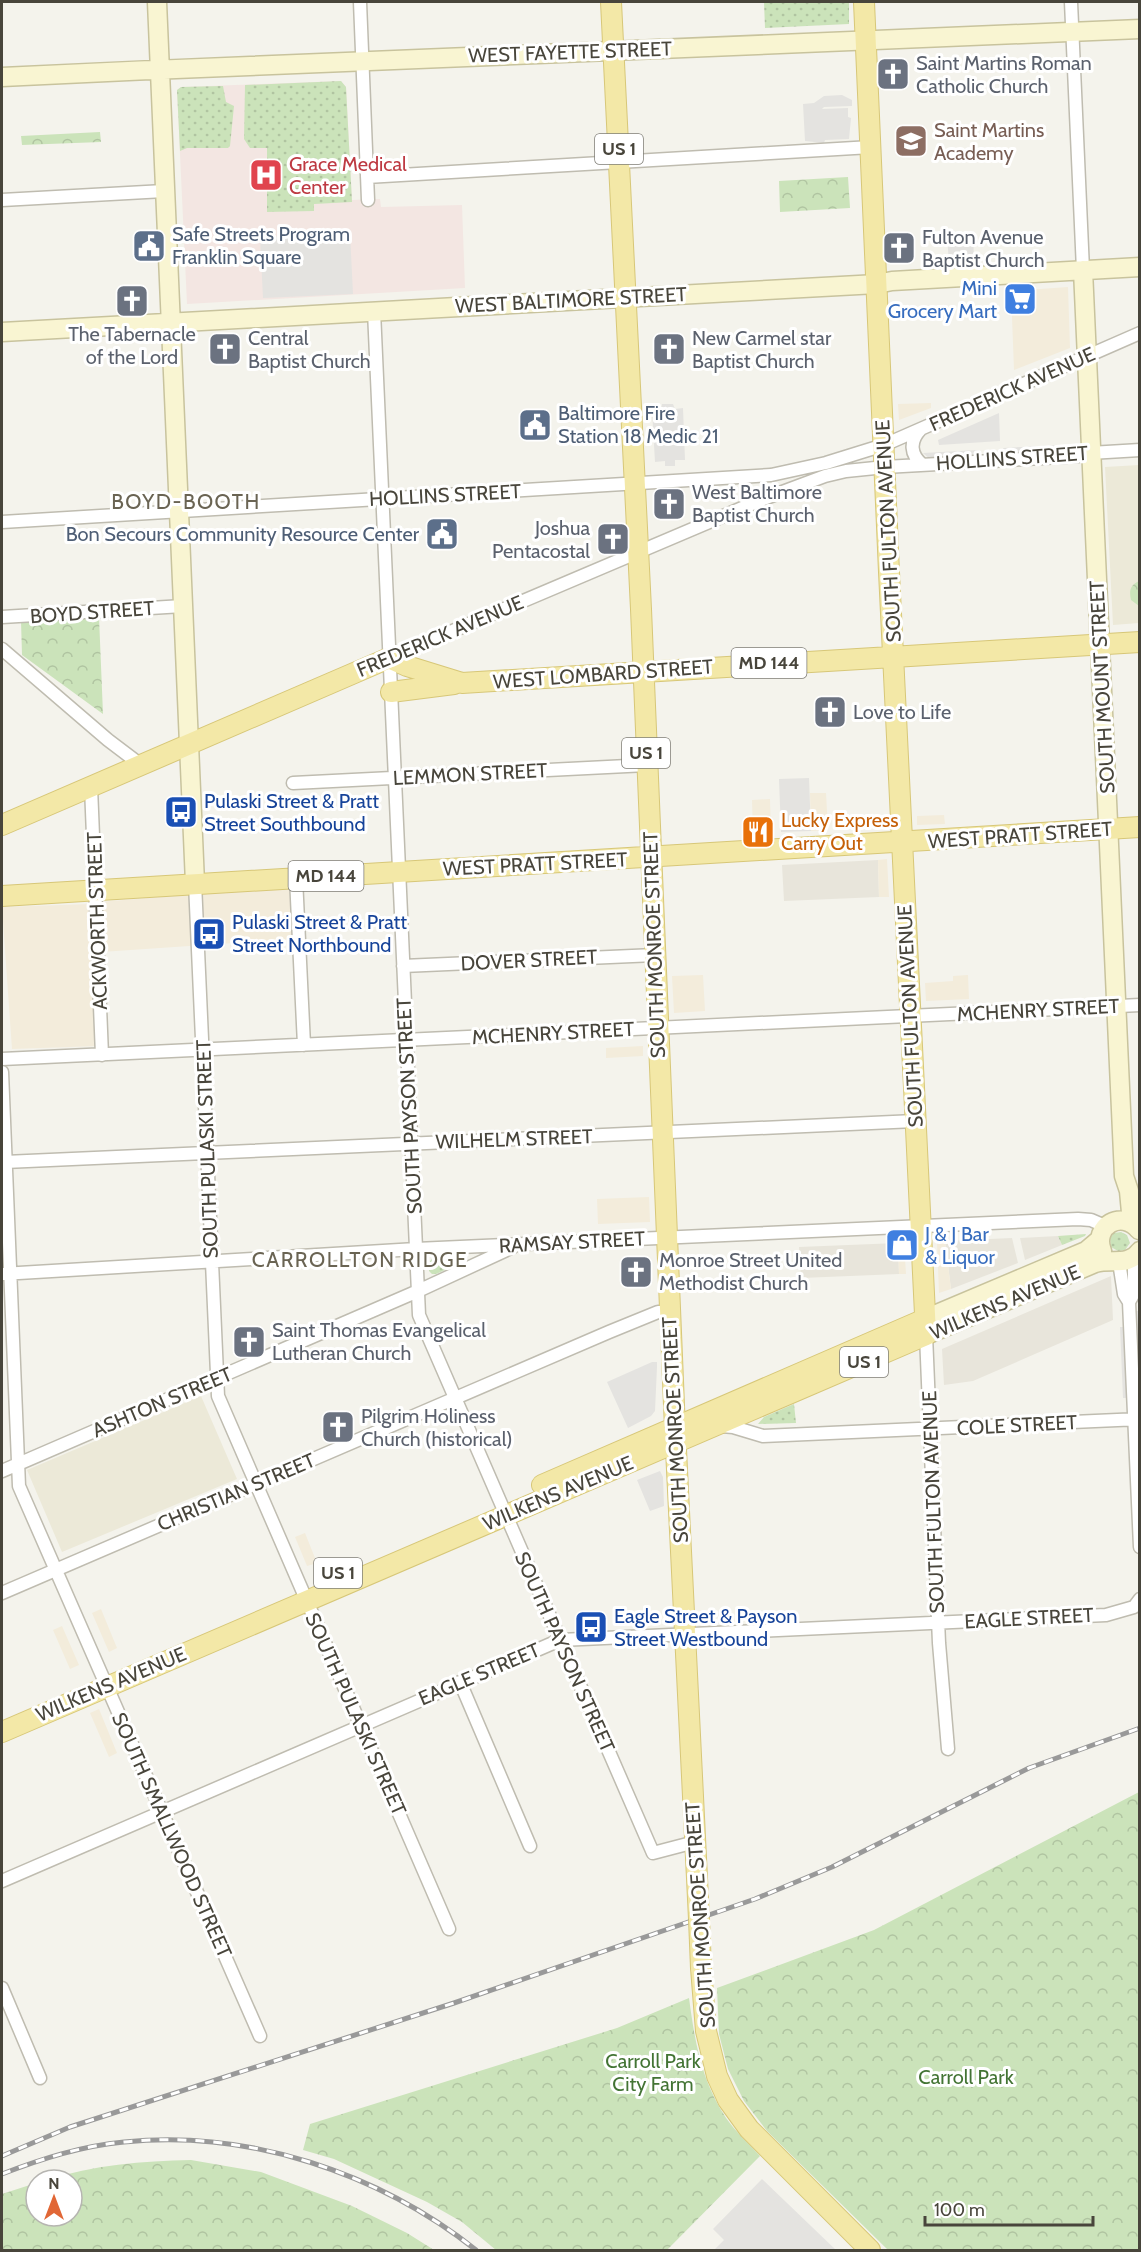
<svg xmlns="http://www.w3.org/2000/svg" width="1141" height="2252" font-family="Cabin,sans-serif">
<style>
.residential{fill:#e8e5db}
.commercial{fill:#f3ecdb}
.education{fill:#ece9d8}
.medical{fill:#f3e6e2}
.grass{fill:url(#grass-dots)}
.park{fill:url(#park-crowns)}
.parking{fill:#e4e3e0}
.lines{fill:none;stroke-linecap:round;stroke-linejoin:round}
.street-casing{stroke:#bfbcb0;stroke-width:15}
.secondary-casing{stroke:#c8c39d;stroke-width:21}
.primary-casing{stroke:#d7c778;stroke-width:22}
.street{stroke:#fff;stroke-width:12}
.secondary{stroke:#f9f5d2;stroke-width:18}
.primary{stroke:#f3e8a7;stroke-width:20}
.rail-casing{stroke:#999;stroke-width:5}
.rail{stroke:#fff;stroke-width:3;stroke-dasharray:9;stroke-linecap:butt}
.primary-bridge-casing{stroke:#d7c778;stroke-width:22;stroke-linecap:butt}
.primary-bridge{stroke:#f3e8a7;stroke-width:20}
.labels{text-anchor:middle;dominant-baseline:central;stroke-width:6;stroke-linejoin:round;paint-order:stroke}
.shield{fill:#fff;stroke:#7f7d76;stroke-width:1.5}
.shield-label{font-size:18px;font-weight:bold;fill:#48453b}
.street-label{font-size:20px;fill:#48453b;stroke:#fff}
.worship-label{font-size:20px;fill:#5b616d;stroke:#fff;text-anchor:start}
.education-label{font-size:20px;fill:#785e54;stroke:#fff;text-anchor:start}
.health-label{font-size:20px;fill:#be3a42;stroke:#fff;text-anchor:start}
.service-label{font-size:20px;fill:#4e5e75;stroke:#fff;text-anchor:start}
.shop-label{font-size:20px;fill:#366cbe;stroke:#fff;text-anchor:end}
.transit-label{font-size:20px;fill:#164399;stroke:#fff;text-anchor:start}
.food-label{font-size:20px;fill:#c56008;stroke:#fff;text-anchor:start}
.park-label{font-size:20px;fill:#437434;stroke:#fff}
.neighbourhood-label{font-size:21px;letter-spacing:1.5px;fill:#6a6453;stroke:#fff}
</style>
<defs>
<pattern id="grass-dots" width="8" height="8" patternUnits="userSpaceOnUse" patternTransform="scale(1.5)"><rect width="8" height="8" fill="#cbe3ba"/><path d="M2 2h.1M6 6h.1" fill="none" stroke="#b0c4a1" stroke-width="1.8" stroke-linecap="round"/></pattern>
<pattern id="park-crowns" width="20" height="18" patternUnits="userSpaceOnUse" patternTransform="scale(1.5)"><rect width="20" height="18" fill="#cbe3ba"/><path d="M2 6a3 3 0 1 1 6 0M12 15a3 3 0 1 1 6 0" fill="none" stroke="#b0c4a1"/></pattern>
</defs>
<rect width="100%" height="100%" fill="#f4f3ec"/>
<!-- residential -->
<path class="residential" d="M 878,860 L 879,897 L 784,901 L 782,865 Z
M 1058,1236 L 1062,1245 L 1025,1260 L 1020,1238 Z
M 1012,1238 L 1018,1263 L 951,1289 L 945,1241 Z
M 898,1243 L 899,1274 L 801,1278 L 799,1247 Z
M 1111,1276 L 1113,1320 L 973,1381 L 944,1385 L 942,1349 Z"/>
<!-- commercial -->
<path class="commercial" d="M 1068,287 L 1070,348 L 1014,370 L 1011,291 Z
M 931,403 L 931,408 L 899,420 L 898,404 Z
M 810,793 L 826,793 L 828,830 L 811,831 Z
M 770,799 L 771,834 L 753,835 L 752,800 Z
M 944,815 L 945,824 L 917,825 L 917,816 Z
M 887,859 L 889,897 L 879,897 L 878,860 Z
M 293,887 L 295,939 L 101,952 L 98,902 Z
M 92,904 L 98,1046 L 12,1049 L 2,907 Z
M 703,975 L 705,1011 L 674,1013 L 672,976 Z
M 968,975 L 969,999 L 926,1001 L 925,983 L 953,981 L 953,976 Z
M 643,1046 L 643,1056 L 606,1058 L 606,1048 Z
M 649,1197 L 650,1222 L 598,1224 L 597,1199 Z
M 945,1241 L 951,1289 L 939,1293 L 937,1242 Z
M 904,1242 L 906,1274 L 899,1274 L 898,1243 Z
M 305,1533 L 317,1563 L 307,1566 L 295,1537 Z
M 101,1609 L 117,1648 L 109,1652 L 92,1613 Z
M 62,1626 L 79,1665 L 70,1669 L 53,1630 Z
M 99,1709 L 117,1753 L 109,1757 L 90,1713 Z"/>
<!-- education -->
<path class="education" d="M 1139,465 L 1139,623 L 1113,625 L 1105,467 Z
M 201,1396 L 237,1479 L 62,1552 L 27,1470 Z"/>
<!-- medical -->
<path class="medical" d="M 341,81 L 346,87 L 352,200 L 380,199 L 381,207 L 462,205 L 465,288 L 187,304 L 177,90 L 181,87 Z"/>
<!-- grass -->
<path class="grass" d="M 764,2 L 849,2 L 849,24 L 765,28 Z
M 341,81 L 346,87 L 352,202 L 314,204 L 314,211 L 267,212 L 267,148 L 250,148 L 244,139 L 245,85 Z
M 223,86 L 226,102 L 234,106 L 230,146 L 228,148 L 187,148 L 180,151 L 177,90 L 181,87 Z
M 1121,1232 L 1127,1235 L 1130,1243 L 1125,1250 L 1118,1251 L 1111,1247 L 1110,1238 L 1114,1233 Z
M 1086,1234 L 1085,1236 L 1062,1245 L 1058,1236 Z
M 462,1257 L 463,1262 L 436,1274 L 432,1274 L 429,1271 L 430,1261 L 433,1258 Z
M 794,1404 L 796,1423 L 758,1424 L 764,1417 Z"/>
<!-- park -->
<path class="park" d="M 100,132 L 101,142 L 22,145 L 21,136 Z
M 848,177 L 850,208 L 780,212 L 779,181 Z
M 1139,581 L 1140,606 L 1139,606 L 1131,600 C 1129,591 1130,585 1139,581 Z
M 99,617 L 103,714 L 22,655 L 21,621 Z
M 1139,1792 L 1139,2250 L 888,2250 L 767,2131 L 744,2101 L 728,2069 L 719,2034 L 717,1988 L 874,1930 Z
M 689,1998 C 695,2042 701,2080 726,2118 C 735,2131 749,2144 760,2156 L 667,2250 L 496,2250 L 462,2222 L 427,2202 L 334,2159 L 303,2150 L 310,2124 L 617,2028 Z
M 191,2160 L 261,2172 L 352,2206 L 407,2233 L 434,2250 L 2,2250 L 2,2194 L 36,2183 L 36,2216 L 72,2216 L 72,2180 L 46,2180 C 94,2165 142,2161 191,2160 Z"/>
<!-- parking -->
<path class="parking" d="M 842,95 L 852,100 L 852,106 L 824,107 L 822,109 L 848,108 L 848,117 L 851,118 L 849,139 L 825,140 L 824,143 L 805,141 L 803,104 L 814,103 L 824,96 Z
M 350,233 L 353,294 L 263,298 L 260,237 Z
M 973,234 L 974,261 L 949,263 L 947,236 Z
M 662,404 L 673,404 L 675,409 L 683,408 L 685,460 L 675,460 L 675,466 L 665,466 L 665,461 L 655,462 L 652,410 L 661,410 Z
M 999,413 L 1000,441 L 939,445 L 938,440 Z
M 1060,445 L 1070,453 L 1004,457 L 1003,448 Z
M 979,450 L 979,459 L 932,461 L 923,453 Z
M 1069,460 L 1070,464 L 904,473 L 904,469 Z
M 809,778 L 811,831 L 781,832 L 779,779 Z
M 1135,1311 L 1139,1311 L 1139,1395 Z
M 1120,1327 L 1124,1327 L 1127,1398 L 1123,1398 Z
M 652,1362 L 657,1362 L 657,1367 L 655,1411 L 651,1416 L 628,1428 L 607,1382 Z
M 660,1471 L 663,1477 L 664,1506 L 650,1511 L 637,1480 Z
M 762,2179 L 836,2250 L 714,2250 L 724,2240 L 713,2229 Z"/>
<g class="lines">
<!-- street casing -->
<g class="street-casing">
<path id="street" d="M 360,2 L 368,200
M 1071,2 L 1083,270
M 367,177 L 871,147
M 2,200 L 164,191
M 374,311 L 419,1315 L 653,1853 L 695,1842
M 921,429 C 909,441 910,455 923,465
M 2,522 L 771,475 L 826,463 L 884,445 L 1140,333
M 2,617 L 183,606
M 2,649 L 108,740 L 141,765
M 389,658 L 761,500 L 825,476 L 846,471 L 885,467 L 1078,456 L 1090,453 L 1140,450
M 293,783 L 647,765
M 91,787 L 102,1055
M 296,878 L 304,1045
M 195,883 L 218,1396 L 449,1929
M 403,966 L 655,955
M 2,1059 L 1140,1005
M 2,1072 L 19,1486 L 260,2036
M 5,1162 L 915,1121
M 1119,1262 L 1124,1294 L 1129,1302 L 1140,1547
M 2,1274 L 416,1249 L 1078,1219 L 1091,1220 L 1105,1226
M 1129,1302 L 1134,1293 L 1134,1258
M 926,1335 L 939,1643 L 948,1749
M 721,1426 L 733,1427 L 763,1436 L 1140,1419
M 2,1471 L 418,1291 L 513,1247
M 2,1593 L 609,1332 L 658,1312 L 670,1312
M 460,1682 L 530,1846
M 2,1881 L 560,1640 L 1106,1615 L 1134,1607 L 1140,1599
M 2,1988 L 40,2078"/>
</g>
<!-- secondary casing -->
<g class="secondary-casing">
<path id="secondary" d="M 157,2 L 195,883
M 2,77 C 381,59 760,44 1140,29
M 1083,270 L 1124,1176 L 1129,1191 L 1132,1223
M 2,332 L 877,284 L 892,281 L 1140,267
M 1102,1251 C 1092,1226 1122,1209 1139,1230
M 925,1319 L 1086,1251 L 1099,1240
M 926,1335 L 1095,1263 C 1112,1258 1128,1267 1140,1251"/>
</g>
<!-- primary casing -->
<g class="primary-casing">
<path id="primary" d="M 611,2 L 641,609 L 675,1429 L 699,1919
M 391,692 L 454,684
M 2,825 L 389,658 L 407,666 L 462,683 L 1140,642
M 2,896 L 1140,827
M 542,1485 L 925,1319
M 2,1732 L 926,1335 L 889,572 L 864,2
M 701,1968 L 706,2031 L 717,2076 L 728,2100 L 749,2129 L 870,2250"/>
</g>
<!-- street -->
<use href="#street" class="street"/>
<!-- secondary -->
<use href="#secondary" class="secondary"/>
<!-- primary -->
<use href="#primary" class="primary"/>
<!-- rail casing -->
<g class="rail-casing">
<path id="rail" d="M 2,2156 L 70,2127 L 454,2003 L 755,1899 L 832,1867 L 1029,1768 L 1140,1728
M 2,2174 C 41,2159 81,2146 124,2142 C 248,2129 379,2173 476,2250"/>
</g>
<!-- rail -->
<use href="#rail" class="rail"/>
<!-- primary-bridge casing -->
<g class="primary-bridge-casing">
<path id="primary-bridge" d="M 699,1919 L 701,1968"/>
</g>
<!-- primary-bridge -->
<use href="#primary-bridge" class="primary-bridge"/>
</g>
<!-- icons -->
<defs>
<g id="church-square" transform="scale(1.725)"><rect x="-9" y="-9" width="18" height="18" rx="4" fill="#6b7280" stroke="#fff"/><path d="M-1.2-6h2.4v3.5h3.3v2.4h-3.3V6h-2.4V-.1h-3.3v-2.4h3.3Z" fill="#fff"/></g>
<g id="school-square" transform="scale(1.725)"><rect x="-9" y="-9" width="18" height="18" rx="4" fill="#8d6e63" stroke="#fff"/><path d="M0-5L7-2L0 1L-7-2ZM-4 1L0 2.5L4 1V4Q0 6-4 4Z" fill="#fff"/></g>
<g id="hospital-square" transform="scale(1.725)"><rect x="-9" y="-9" width="18" height="18" rx="4" fill="#e0444e" stroke="#fff"/><path d="M-5-5h3v3.5h4V-5h3V5h-3V1.5h-4V5h-3Z" fill="#fff"/></g>
<g id="civic-square" transform="scale(1.725)"><rect x="-9" y="-9" width="18" height="18" rx="4" fill="#5c6f8a" stroke="#fff"/><path d="M-.6-6.5H3V-4.5H.6V-3L4-1V1h2V6H-6V1h2V-1L-.6-3ZM-1.2 2.5V6h2.4V2.5Z" fill="#fff"/></g>
<g id="supermarket-square" transform="scale(1.725)"><rect x="-9" y="-9" width="18" height="18" rx="4" fill="#3f7fe0" stroke="#fff"/><path d="M-6-5.5h2.5l.6 2H6L4.5 2H-2.5L-4.4-4H-6ZM-1.5 3.2a1.3 1.3 0 1 0 .1 0ZM3 3.2a1.3 1.3 0 1 0 .1 0Z" fill="#fff"/></g>
<g id="bus-square" transform="scale(1.725)"><rect x="-9" y="-9" width="18" height="18" rx="4" fill="#1a4fb4" stroke="#fff"/><path d="M-5-6H5V4H4V6H2V4H-2V6H-4V4H-5ZM-3.5-4V0h7V-4ZM-3.5 1.2v1.5H-2V1.2ZM2 1.2v1.5H3.5V1.2Z" fill="#fff"/></g>
<g id="restaurant-square" transform="scale(1.725)"><rect x="-9" y="-9" width="18" height="18" rx="4" fill="#e8710a" stroke="#fff"/><path d="M-5-6h1v4h1v-4h1v4h1v-4h1v5L-1.5 .5V6h-2V.5L-5-1ZM5-6V6H3V1.5H1.5Q1.5-4 5-6Z" fill="#fff"/></g>
<g id="shop-square" transform="scale(1.725)"><rect x="-9" y="-9" width="18" height="18" rx="4" fill="#3f7fe0" stroke="#fff"/><path d="M-5-2.5h2.3a2.7 3.5 0 0 1 5.4 0H5L5.5 6h-11ZM-1.5-2.5h3a1.5 2.3 0 0 0-3 0Z" fill="#fff"/></g>
</defs>
<g fill-rule="evenodd">
<use href="#church-square" x="893" y="74"/>
<use href="#school-square" x="911" y="141"/>
<use href="#hospital-square" x="266" y="175"/>
<use href="#civic-square" x="149" y="246"/>
<use href="#church-square" x="899" y="248"/>
<use href="#supermarket-square" x="1020" y="299"/>
<use href="#church-square" x="132" y="301"/>
<use href="#church-square" x="225" y="349"/>
<use href="#church-square" x="669" y="349"/>
<use href="#civic-square" x="535" y="425"/>
<use href="#church-square" x="669" y="504"/>
<use href="#civic-square" x="442" y="534"/>
<use href="#church-square" x="613" y="539"/>
<use href="#church-square" x="830" y="712"/>
<use href="#bus-square" x="181" y="812"/>
<use href="#restaurant-square" x="758" y="832"/>
<use href="#bus-square" x="209" y="934"/>
<use href="#shop-square" x="902" y="1245"/>
<use href="#church-square" x="636" y="1272"/>
<use href="#church-square" x="249" y="1342"/>
<use href="#church-square" x="338" y="1427"/>
<use href="#bus-square" x="591" y="1627"/>
</g>
<g class="labels">
<!-- shield labels -->
<g class="shield">
<rect x="595" y="134" width="48" height="30" rx="4.5"/>
<rect x="731.5" y="648" width="75" height="30" rx="4.5"/>
<rect x="622" y="738" width="48" height="30" rx="4.5"/>
<rect x="288.5" y="861" width="75" height="30" rx="4.5"/>
<rect x="840" y="1347" width="48" height="30" rx="4.5"/>
<rect x="314" y="1558" width="48" height="30" rx="4.5"/>
</g>
<g class="shield-label">
<text x="619" y="149">US 1</text>
<text x="769" y="663">MD 144</text>
<text x="646" y="753">US 1</text>
<text x="326" y="876">MD 144</text>
<text x="864" y="1362">US 1</text>
<text x="338" y="1573">US 1</text>
</g>
<!-- street labels -->
<g class="street-label">
<text transform="translate(570 52) rotate(-2)">WEST FAYETTE STREET</text>
<text transform="translate(571 300) rotate(-3)">WEST BALTIMORE STREET</text>
<text transform="translate(1012 389) rotate(-24)">FREDERICK AVENUE</text>
<text transform="translate(1012 458) rotate(-4)">HOLLINS STREET</text>
<text transform="translate(445 495) rotate(-3)">HOLLINS STREET</text>
<text transform="translate(888 531) rotate(-93)">SOUTH FULTON AVENUE</text>
<text transform="translate(92 612) rotate(-4)">BOYD STREET</text>
<text transform="translate(440 636) rotate(-23)">FREDERICK AVENUE</text>
<text transform="translate(603 674) rotate(-4)">WEST LOMBARD STREET</text>
<text transform="translate(1102 687) rotate(-93)">SOUTH MOUNT STREET</text>
<text transform="translate(470 774) rotate(-3)">LEMMON STREET</text>
<text transform="translate(1020 835) rotate(-4)">WEST PRATT STREET</text>
<text transform="translate(535 864) rotate(-3)">WEST PRATT STREET</text>
<text transform="translate(97 921) rotate(-92)">ACKWORTH STREET</text>
<text transform="translate(654 945) rotate(-92)">SOUTH MONROE STREET</text>
<text transform="translate(529 960) rotate(-3)">DOVER STREET</text>
<text transform="translate(1038 1010) rotate(-3)">MCHENRY STREET</text>
<text transform="translate(910 1016) rotate(-93)">SOUTH FULTON AVENUE</text>
<text transform="translate(553 1033) rotate(-3)">MCHENRY STREET</text>
<text transform="translate(409 1106) rotate(-93)">SOUTH PAYSON STREET</text>
<text transform="translate(514 1139) rotate(-2)">WILHELM STREET</text>
<text transform="translate(207 1149) rotate(-92)">SOUTH PULASKI STREET</text>
<text transform="translate(572 1242) rotate(-3)">RAMSAY STREET</text>
<text transform="translate(1005 1302) rotate(-23)">WILKENS AVENUE</text>
<text transform="translate(162 1402) rotate(-23)">ASHTON STREET</text>
<text transform="translate(1017 1425) rotate(-3)">COLE STREET</text>
<text transform="translate(675 1430) rotate(-93)">SOUTH MONROE STREET</text>
<text transform="translate(236 1492) rotate(-23)">CHRISTIAN STREET</text>
<text transform="translate(558 1493) rotate(-23)">WILKENS AVENUE</text>
<text transform="translate(933 1502) rotate(-92)">SOUTH FULTON AVENUE</text>
<text transform="translate(1029 1618) rotate(-3)">EAGLE STREET</text>
<text transform="translate(565 1652) rotate(66)">SOUTH PAYSON STREET</text>
<text transform="translate(479 1674) rotate(-23)">EAGLE STREET</text>
<text transform="translate(111 1684) rotate(-23)">WILKENS AVENUE</text>
<text transform="translate(356 1714) rotate(66)">SOUTH PULASKI STREET</text>
<text transform="translate(172 1835) rotate(66)">SOUTH SMALLWOOD STREET</text>
<text transform="translate(700 1915) rotate(-94)">SOUTH MONROE STREET</text>
</g>
<!-- worship labels -->
<g class="worship-label">
<text x="916" y="63">Saint Martins Roman<tspan x="916" dy="23">Catholic Church</tspan></text>
<text x="922" y="237">Fulton Avenue<tspan x="922" dy="23">Baptist Church</tspan></text>
<text x="132" y="334" text-anchor="middle">The Tabernacle<tspan x="132" dy="23">of the Lord</tspan></text>
<text x="248" y="338">Central<tspan x="248" dy="23">Baptist Church</tspan></text>
<text x="692" y="338">New Carmel star<tspan x="692" dy="23">Baptist Church</tspan></text>
<text x="692" y="492">West Baltimore<tspan x="692" dy="23">Baptist Church</tspan></text>
<text x="590" y="528" text-anchor="end">Joshua<tspan x="590" dy="23">Pentacostal</tspan></text>
<text x="853" y="712">Love to Life</text>
<text x="659" y="1260">Monroe Street United<tspan x="659" dy="23">Methodist Church</tspan></text>
<text x="272" y="1330">Saint Thomas Evangelical<tspan x="272" dy="23">Lutheran Church</tspan></text>
<text x="361" y="1416">Pilgrim Holiness<tspan x="361" dy="23">Church (historical)</tspan></text>
</g>
<!-- education labels -->
<g class="education-label">
<text x="934" y="130">Saint Martins<tspan x="934" dy="23">Academy</tspan></text>
</g>
<!-- health labels -->
<g class="health-label">
<text x="289" y="164">Grace Medical<tspan x="289" dy="23">Center</tspan></text>
</g>
<!-- service labels -->
<g class="service-label">
<text x="172" y="234">Safe Streets Program<tspan x="172" dy="23">Franklin Square</tspan></text>
<text x="558" y="413">Baltimore Fire<tspan x="558" dy="23">Station 18 Medic 21</tspan></text>
<text x="419" y="534" text-anchor="end">Bon Secours Community Resource Center</text>
</g>
<!-- shop labels -->
<g class="shop-label">
<text x="997" y="288">Mini<tspan x="997" dy="23">Grocery Mart</tspan></text>
<text x="925" y="1234" text-anchor="start">J &amp; J Bar<tspan x="925" dy="23">&amp; Liquor</tspan></text>
</g>
<!-- transit labels -->
<g class="transit-label">
<text x="204" y="801">Pulaski Street &amp; Pratt<tspan x="204" dy="23">Street Southbound</tspan></text>
<text x="232" y="922">Pulaski Street &amp; Pratt<tspan x="232" dy="23">Street Northbound</tspan></text>
<text x="614" y="1616">Eagle Street &amp; Payson<tspan x="614" dy="23">Street Westbound</tspan></text>
</g>
<!-- food labels -->
<g class="food-label">
<text x="781" y="820">Lucky Express<tspan x="781" dy="23">Carry Out</tspan></text>
</g>
<!-- park labels -->
<g class="park-label">
<text x="653" y="2061">Carroll Park<tspan x="653" dy="23">City Farm</tspan></text>
<text x="966" y="2077">Carroll Park</text>
</g>
<!-- neighbourhood labels -->
<g class="neighbourhood-label">
<text x="186" y="501">BOYD-BOOTH</text>
<text x="360" y="1259">CARROLLTON RIDGE</text>
</g>
</g>
<!-- border -->
<rect width="1141" height="2252" fill="none" stroke="#48453b" stroke-width="6"/>
<!-- north arrow -->
<g transform="translate(54 2198)"><circle r="28" fill="#ffffff" stroke="#b6b5b1" stroke-width="1.5"/>
<path d="M0-4.5L10 22L0 15L-10 22Z" fill="#e16736"/>
<text y="-9" font-size="16" font-weight="bold" text-anchor="middle" fill="#48453b">N</text>
</g>
<!-- scale -->
<path d="M925 2216v9h168v-9" fill="none" stroke="#48453b" stroke-width="3"/>
<text x="934" y="2216" font-size="18" fill="#48453b" stroke="#ffffff" stroke-width="4.5" paint-order="stroke">100 m</text>
</svg>
